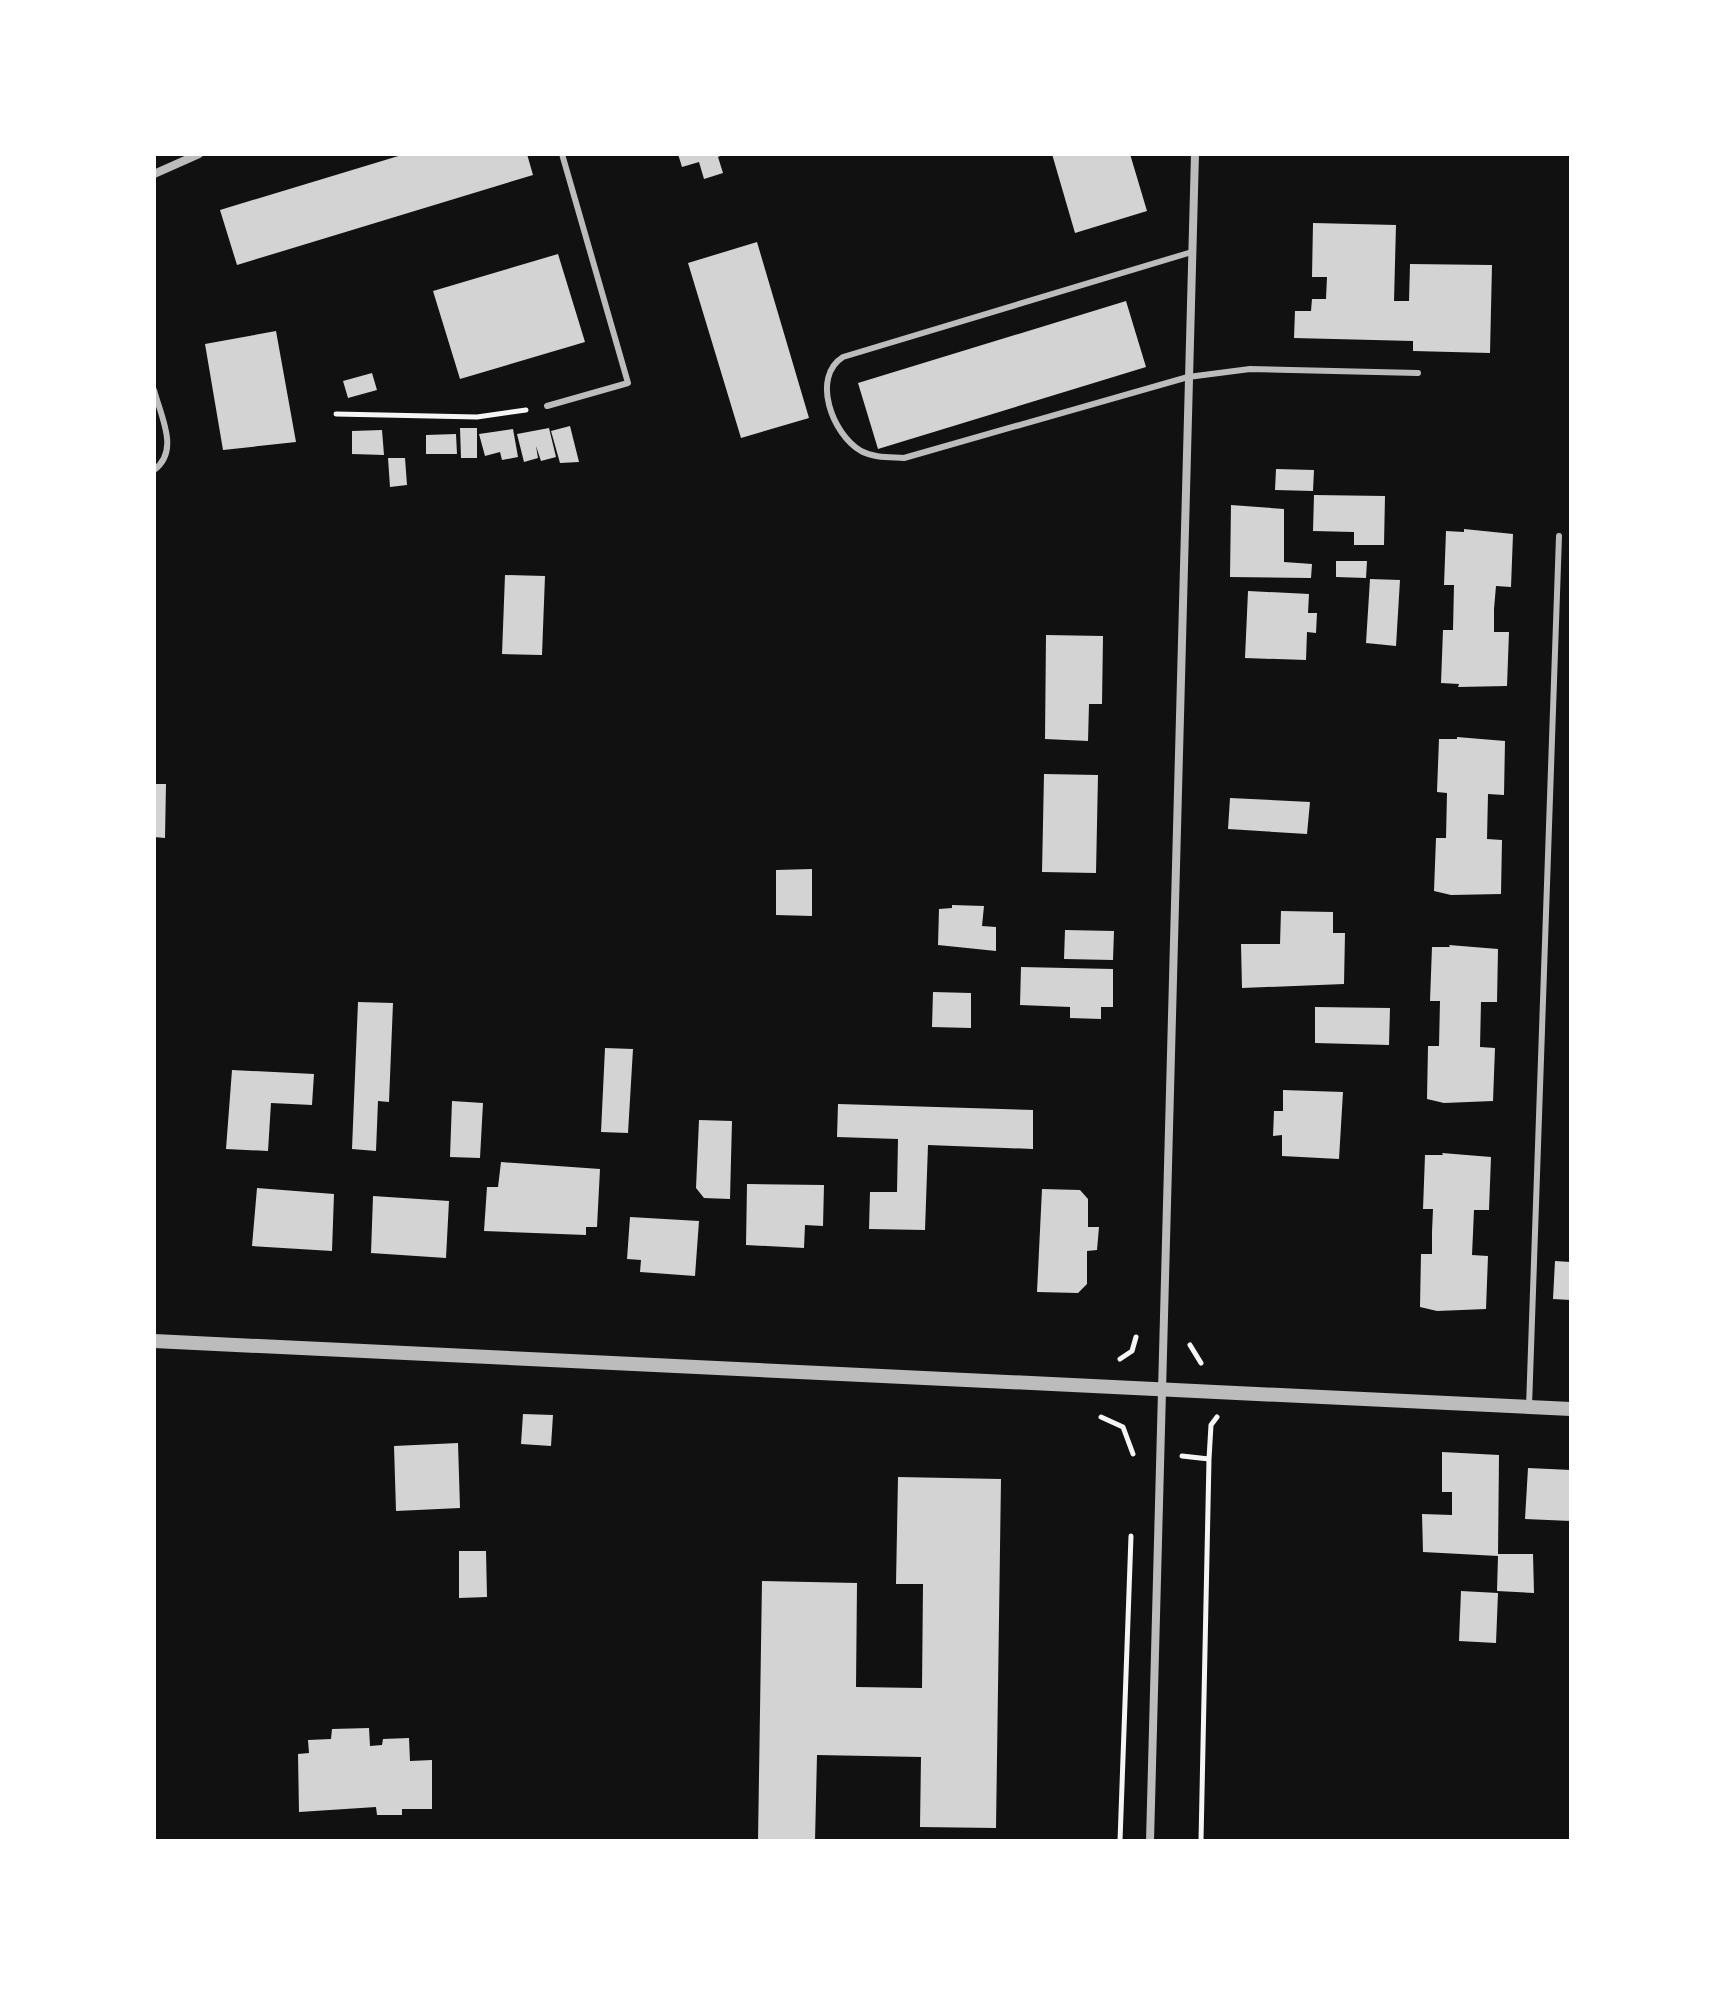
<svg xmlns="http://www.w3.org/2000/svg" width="1725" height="1995" font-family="'Public Sans',sans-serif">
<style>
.building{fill:#d3d3d3}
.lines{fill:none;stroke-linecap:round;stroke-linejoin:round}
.path{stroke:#f5f5f5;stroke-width:5}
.service{stroke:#bcbcbc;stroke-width:6}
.minor{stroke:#bcbcbc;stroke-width:8}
.tertiary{stroke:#bcbcbc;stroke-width:14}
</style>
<rect width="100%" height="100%" fill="#111"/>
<!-- building -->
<path class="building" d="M 405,154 L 527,154 L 533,175 L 237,265 L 220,210 Z
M 678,154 L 724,154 L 718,157 L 723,173 L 704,179 L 699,162 L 682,167 Z
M 1052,154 L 1130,154 L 1147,211 L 1075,233 Z
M 1313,223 L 1396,225 L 1394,301 L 1409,301 L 1410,264 L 1492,265 L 1490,353 L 1413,351 L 1413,341 L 1294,338 L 1295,311 L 1311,311 L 1312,299 L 1326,299 L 1327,277 L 1312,277 Z
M 757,242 L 809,418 L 741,438 L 688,263 Z
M 558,254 L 585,342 L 460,379 L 433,291 Z
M 1126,301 L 1146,367 L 878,449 L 858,383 Z
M 276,331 L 296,442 L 223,450 L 205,344 Z
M 372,373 L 377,390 L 348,398 L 343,381 Z
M 570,426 L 579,462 L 560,463 L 551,431 Z
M 460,428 L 477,428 L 477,458 L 461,458 Z
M 549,428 L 556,457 L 541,461 L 536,446 L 538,458 L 524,462 L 517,434 Z
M 513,429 L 518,457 L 502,460 L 500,452 L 485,456 L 479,434 Z
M 382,430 L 384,455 L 352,454 L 352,431 Z
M 456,434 L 457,454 L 426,454 L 426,435 Z
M 388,458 L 405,458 L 407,485 L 390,487 Z
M 1276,469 L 1314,470 L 1313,491 L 1275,490 Z
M 1314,495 L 1385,496 L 1384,545 L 1354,545 L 1354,532 L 1313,531 Z
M 1231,505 L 1284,509 L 1284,562 L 1312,564 L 1311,578 L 1230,577 Z
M 1464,529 L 1513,534 L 1511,587 L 1496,586 L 1494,609 L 1494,632 L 1509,632 L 1507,686 L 1458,687 L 1459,684 L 1441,683 L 1443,630 L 1453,630 L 1454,585 L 1444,585 L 1446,531 L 1464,532 Z
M 1336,561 L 1367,561 L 1366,578 L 1336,577 Z
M 505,575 L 545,576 L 542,655 L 502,654 Z
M 1370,579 L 1400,580 L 1396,646 L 1366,643 Z
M 1248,591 L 1309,594 L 1308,613 L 1317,613 L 1316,633 L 1307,632 L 1306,660 L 1245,658 Z
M 1046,635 L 1103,636 L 1102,704 L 1089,704 L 1088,741 L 1045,739 Z
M 1457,737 L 1505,741 L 1504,795 L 1488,794 L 1487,839 L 1502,840 L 1501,894 L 1451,895 L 1434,891 L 1436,838 L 1446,838 L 1447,793 L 1437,792 L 1439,739 L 1457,739 Z
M 1044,774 L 1098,775 L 1096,873 L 1042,872 Z
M 154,784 L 166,784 L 165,838 L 154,837 Z
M 1230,798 L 1310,802 L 1307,834 L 1228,829 Z
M 812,869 L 812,916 L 776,915 L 776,870 Z
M 952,905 L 984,906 L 982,926 L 996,927 L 996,951 L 938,945 L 939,909 L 952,908 Z
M 1281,911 L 1333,912 L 1333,933 L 1345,933 L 1344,984 L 1242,988 L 1241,944 L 1280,944 Z
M 1065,930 L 1114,931 L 1113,960 L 1064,959 Z
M 1449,945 L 1498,949 L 1497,1002 L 1481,1002 L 1480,1047 L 1495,1048 L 1493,1101 L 1444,1103 L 1427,1099 L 1428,1046 L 1439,1046 L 1440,1001 L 1430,1001 L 1432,947 L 1450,947 Z
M 1021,967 L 1113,969 L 1113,1007 L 1101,1007 L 1101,1019 L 1070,1018 L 1070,1007 L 1020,1005 Z
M 933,992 L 971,993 L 971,1028 L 932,1027 Z
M 358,1002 L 393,1003 L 389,1102 L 378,1101 L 376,1151 L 352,1149 Z
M 1315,1007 L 1390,1008 L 1389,1045 L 1315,1043 Z
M 605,1048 L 633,1049 L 628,1133 L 601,1132 Z
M 232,1070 L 314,1074 L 312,1105 L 271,1103 L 268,1151 L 226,1149 Z
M 1283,1090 L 1343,1092 L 1339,1159 L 1282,1156 L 1282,1135 L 1273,1136 L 1274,1111 L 1283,1111 Z
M 452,1101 L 483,1103 L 480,1158 L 450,1157 Z
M 838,1104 L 1033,1110 L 1033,1149 L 928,1145 L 925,1230 L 869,1229 L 870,1192 L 897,1192 L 898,1139 L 837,1137 Z
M 699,1120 L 732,1121 L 730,1199 L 704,1198 L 696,1188 Z
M 1442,1153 L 1491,1157 L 1489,1210 L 1474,1210 L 1473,1233 L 1472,1255 L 1488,1256 L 1486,1309 L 1437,1311 L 1420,1307 L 1421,1254 L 1432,1254 L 1432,1232 L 1433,1209 L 1423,1209 L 1425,1155 L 1443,1155 Z
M 501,1162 L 600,1169 L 597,1227 L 586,1227 L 586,1235 L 484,1231 L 487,1187 L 498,1187 Z
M 747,1184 L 824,1185 L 823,1226 L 805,1225 L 804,1248 L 746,1245 Z
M 257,1188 L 334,1194 L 332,1251 L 252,1246 Z
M 1042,1189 L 1080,1190 L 1088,1199 L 1088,1227 L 1099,1227 L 1097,1250 L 1087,1251 L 1087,1284 L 1078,1293 L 1037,1292 Z
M 373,1196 L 449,1201 L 446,1258 L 371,1253 Z
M 630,1217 L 699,1221 L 695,1276 L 640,1272 L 641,1260 L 627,1259 Z
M 1555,1261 L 1571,1262 L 1571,1300 L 1553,1299 Z
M 523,1414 L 553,1415 L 551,1446 L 521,1444 Z
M 458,1443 L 460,1508 L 396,1511 L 394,1446 Z
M 1442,1452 L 1499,1455 L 1498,1554 L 1533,1554 L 1534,1593 L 1497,1591 L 1498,1556 L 1423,1552 L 1422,1514 L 1452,1515 L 1452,1492 L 1442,1492 Z
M 1528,1468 L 1571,1470 L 1571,1521 L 1525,1519 Z
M 898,1477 L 1001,1479 L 996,1828 L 920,1827 L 921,1757 L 817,1755 L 815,1841 L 758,1841 L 762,1581 L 857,1583 L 856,1687 L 922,1688 L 923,1584 L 896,1584 Z
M 459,1551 L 486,1551 L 487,1597 L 459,1598 Z
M 1461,1591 L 1498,1593 L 1496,1643 L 1459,1641 Z
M 369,1728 L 370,1746 L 382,1745 L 383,1739 L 409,1738 L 410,1761 L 432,1760 L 432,1809 L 402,1809 L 402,1815 L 377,1815 L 376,1807 L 299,1812 L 298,1754 L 309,1753 L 308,1740 L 331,1739 L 332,1729 Z"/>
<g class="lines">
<!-- path -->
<path class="path" d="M 336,414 L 477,417 L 526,410
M 1190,1345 L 1201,1363
M 1120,1359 L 1132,1351 L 1136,1337
M 1101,1417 L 1123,1427 L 1133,1454
M 1182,1456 L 1209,1459
M 1120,1841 L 1131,1536
M 1201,1841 L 1209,1459 L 1211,1425 L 1217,1417"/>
<!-- service -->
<path class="service" d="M 1192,252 L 843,357 C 811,377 832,434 861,451 C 874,458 890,457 904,458 L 1188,377 L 1250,369 L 1418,373
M 154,390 C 161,417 180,451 154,470
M 547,406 L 628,383 L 562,154
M 1529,1407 L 1559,536"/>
<!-- minor -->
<path class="minor" d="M 154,174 L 199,154
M 1150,1841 L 1195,154"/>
<!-- tertiary -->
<path class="tertiary" d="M 154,1341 L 1571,1409"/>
</g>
<!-- border -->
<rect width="1725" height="1995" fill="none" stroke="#ffffff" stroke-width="312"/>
</svg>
